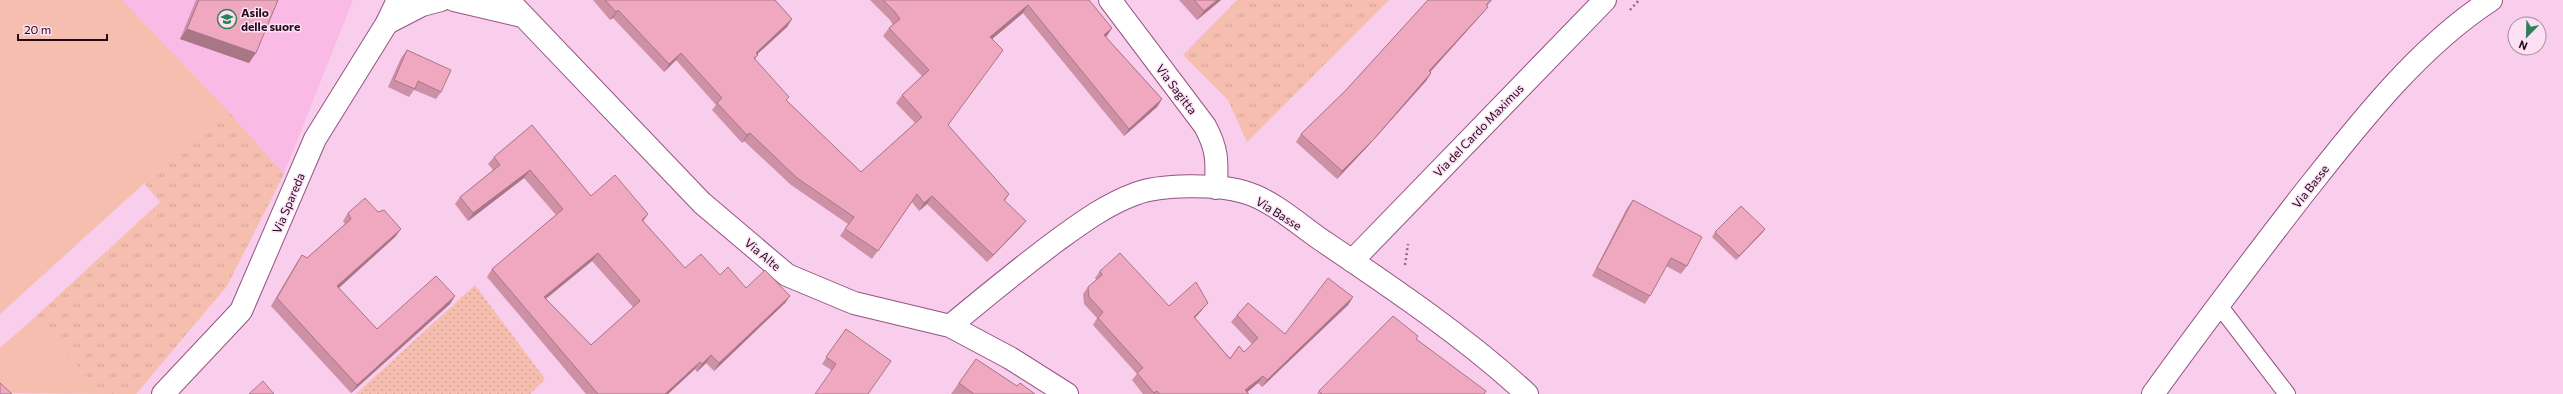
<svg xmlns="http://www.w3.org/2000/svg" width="2563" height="394" font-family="Commissioner,sans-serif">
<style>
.built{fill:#f9bae6}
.grass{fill:url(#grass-dots)}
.park{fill:url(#park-tufts)}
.pitch{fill:#f5beae}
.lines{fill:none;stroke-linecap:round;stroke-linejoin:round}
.service-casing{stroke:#945483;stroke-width:18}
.minor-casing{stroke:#945483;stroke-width:24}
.tertiary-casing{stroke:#945483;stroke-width:24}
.path{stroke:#8d6a83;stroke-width:2.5;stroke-dasharray:2 3;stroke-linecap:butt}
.service{stroke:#fff;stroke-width:16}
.minor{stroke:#fff;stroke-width:22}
.tertiary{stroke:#fff;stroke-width:22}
.wall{fill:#ce90a5;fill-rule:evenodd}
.shaded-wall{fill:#a87686}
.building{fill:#f0a8c0;stroke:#a87686;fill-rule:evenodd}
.labels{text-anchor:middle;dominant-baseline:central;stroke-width:3;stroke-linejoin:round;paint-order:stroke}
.poi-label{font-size:12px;font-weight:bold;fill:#230a1d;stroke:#fde0f4;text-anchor:start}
.street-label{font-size:12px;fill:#230a1d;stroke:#fde0f4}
</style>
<defs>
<pattern id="grass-dots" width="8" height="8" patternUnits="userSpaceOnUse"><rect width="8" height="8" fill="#f5beae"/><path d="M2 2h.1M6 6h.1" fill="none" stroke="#d2a295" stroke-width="1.8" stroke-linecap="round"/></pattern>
<pattern id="park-tufts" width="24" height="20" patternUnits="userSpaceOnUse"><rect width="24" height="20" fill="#f5beae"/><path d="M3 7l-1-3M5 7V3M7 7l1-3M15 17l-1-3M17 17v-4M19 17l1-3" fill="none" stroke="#d2a295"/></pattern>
</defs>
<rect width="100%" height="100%" fill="#f9cdec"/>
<!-- built -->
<path class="built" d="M 122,0 L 353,0 L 284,174 L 226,109 Z"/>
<!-- grass -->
<path class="grass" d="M 475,285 L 545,379 L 530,394 L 356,394 Z"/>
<!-- park -->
<path class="park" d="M 1237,0 L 1389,0 L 1247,142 L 1228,100 L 1183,55 Z
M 226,109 L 284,174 L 227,286 L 136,394 L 103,394 L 34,318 L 160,202 L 144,183 Z"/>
<!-- pitch -->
<path class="pitch" d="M 0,0 L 122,0 L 226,109 L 0,314 Z
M 34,318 L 103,394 L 0,393 L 0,348 Z"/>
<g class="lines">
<!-- service casing -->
<g class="service-casing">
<path id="service" d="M 2218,304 L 2287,394"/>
</g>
<!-- minor casing -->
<g class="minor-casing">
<path id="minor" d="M 454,0 L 522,16
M 508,0 L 702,203 L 787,275 L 854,303 L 950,326 L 1010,358 L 1067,394
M 1110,0 L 1205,126 C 1218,150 1217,162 1216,188
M 387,23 L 422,5 L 441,0
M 1352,261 L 1605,0
M 950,326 C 985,297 1019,269 1055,242 C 1080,224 1105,205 1135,194 C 1160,184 1218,184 1244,192 C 1272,200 1297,223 1320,239 C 1391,287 1464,336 1527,394
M 2153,394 C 2202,326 2253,259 2304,193 C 2358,125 2417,48 2491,0"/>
</g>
<!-- tertiary casing -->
<g class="tertiary-casing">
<path id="tertiary" d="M 163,394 L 241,311 L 315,139 L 387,23 L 398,0"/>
</g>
<!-- path -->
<path class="path" d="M 1630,10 L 1639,0
M 1405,265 L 1408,244"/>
<!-- service -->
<use href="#service" class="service"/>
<!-- minor -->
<use href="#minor" class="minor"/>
<!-- tertiary -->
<use href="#tertiary" class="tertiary"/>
</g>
<!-- wall -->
<path class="wall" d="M 196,0 L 278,0 L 249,63 L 180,39 Z
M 593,0 L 775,0 L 792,19 L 787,27 L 757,54 L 758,55 L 755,59 L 787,101 L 861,172 L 915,123 L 896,103 L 902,95 L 922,76 L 883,36 L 889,28 L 893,25 L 890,20 L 870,0 L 1089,0 L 1112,28 L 1106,37 L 1162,99 L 1157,107 L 1124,136 L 1023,13 L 992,39 L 948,125 L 1009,194 L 1005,201 L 1020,228 L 987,262 L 927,204 L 919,211 L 912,202 L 872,259 L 840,236 L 848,224 L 791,185 L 744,141 L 742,143 L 712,110 L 716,105 L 676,60 L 664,72 L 613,18 L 610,20 Z
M 1179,0 L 1221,0 L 1197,20 Z
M 1428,0 L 1492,0 L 1487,6 L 1488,7 L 1482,14 L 1430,72 L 1431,73 L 1426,81 L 1368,146 L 1337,179 L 1296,142 L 1301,134 L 1346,90 Z
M 407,50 L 441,92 L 436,99 L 414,90 L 409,97 L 388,87 L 401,58 Z
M 532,125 L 591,196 L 648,214 L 643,221 L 685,268 L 720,275 L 746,288 L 790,296 L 785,303 L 714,371 L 706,363 L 697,372 L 695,369 L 668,394 L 586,394 L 487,277 L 492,269 L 556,215 L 524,178 L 468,221 L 455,204 L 460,197 L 493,170 L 488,164 L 494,157 ZM 592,261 L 633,307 L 591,345 L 546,299 Z
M 1633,200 L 1687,266 L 1681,274 L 1666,266 L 1650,296 L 1645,304 L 1592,276 L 1627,208 Z
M 378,212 L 401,229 L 395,237 L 339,288 L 377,329 L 455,296 L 450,304 L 351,393 L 271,306 L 297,262 L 302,255 L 307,258 L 345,224 L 343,221 L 348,213 Z
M 1765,229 L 1762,233 L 1736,260 L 1712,237 L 1715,232 Z
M 1100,271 L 1169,306 L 1202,310 L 1195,318 L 1230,358 L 1239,346 L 1244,352 L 1252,344 L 1231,322 L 1237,315 L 1285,334 L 1353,297 L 1348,305 L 1262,387 L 1258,383 L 1247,392 L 1249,394 L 1143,394 L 1132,380 L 1137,374 L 1093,325 L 1097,318 L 1084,304 L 1083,294 L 1088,287 L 1096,280 L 1095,278 Z
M 846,329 L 868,394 L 822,364 Z
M 1416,339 L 1484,394 L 1317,394 L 1319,391 Z
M 976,359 L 1017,386 L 1035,394 L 951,394 Z"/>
<!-- shaded-wall -->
<path class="shaded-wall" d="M 1217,0 L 1221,0 L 1197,20 L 1204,11 Z
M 1028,5 L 1023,13 L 985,45 L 990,37 Z
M 1488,7 L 1482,14 L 1424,79 L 1429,71 Z
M 618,10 L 613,18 L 610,20 L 616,12 Z
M 792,19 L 787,27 L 751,60 L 756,53 Z
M 1112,28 L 1107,36 L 1099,42 L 1104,35 Z
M 187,29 L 256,53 L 249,63 L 180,39 Z
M 681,53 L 676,60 L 664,72 L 669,64 Z
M 1431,73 L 1426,81 L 1368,146 L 1337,179 L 1342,171 Z
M 1162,99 L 1157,107 L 1124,136 L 1129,129 Z
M 750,133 L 744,141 L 742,143 L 747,135 Z
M 530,170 L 524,178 L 468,221 L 473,213 Z
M 932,196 L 927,204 L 919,211 L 924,203 Z
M 648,214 L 643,221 L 642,220 Z
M 1026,221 L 1020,228 L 987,262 L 993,255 Z
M 401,229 L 395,237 L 332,294 L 337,286 Z
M 1765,229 L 1762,233 L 1736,260 L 1739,256 Z
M 598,253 L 592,261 L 539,304 L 544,297 Z
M 455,296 L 450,304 L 351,393 L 357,385 Z
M 790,296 L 785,303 L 714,371 L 719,363 Z
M 1353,297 L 1348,305 L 1262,387 L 1267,380 Z
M 1208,303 L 1202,310 L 1189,324 L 1194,317 Z
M 711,355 L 706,363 L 697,372 L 702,364 Z
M 700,362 L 695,369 L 668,394 L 665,394 Z
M 1263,376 L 1258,383 L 1245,394 L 1245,390 Z"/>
<!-- building -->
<path class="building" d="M 199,0 L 278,0 L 256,53 L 187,29 Z
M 605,0 L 775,0 L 792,19 L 756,53 L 758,55 L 754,58 L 789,97 L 786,100 L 861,172 L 922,117 L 902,95 L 929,70 L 889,28 L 900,19 L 895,12 L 883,0 L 1089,0 L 1112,28 L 1104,35 L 1162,99 L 1129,129 L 1028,5 L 990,37 L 1003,50 L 948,125 L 1009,194 L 1004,200 L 1026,221 L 993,255 L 932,196 L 924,203 L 917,194 L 878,251 L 845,229 L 854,217 L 797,178 L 750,133 L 747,135 L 717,103 L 722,98 L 681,53 L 669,64 L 618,10 L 616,12 Z
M 1194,0 L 1217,0 L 1204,11 Z
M 1428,0 L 1491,0 L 1486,5 L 1488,7 L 1429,71 L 1431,73 L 1374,139 L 1342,171 L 1301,134 L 1346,90 Z
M 407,50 L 451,70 L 441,92 L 418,81 L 415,89 L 394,80 Z
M 532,125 L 591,196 L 615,175 L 648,214 L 642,220 L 685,268 L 701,254 L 720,275 L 728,267 L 746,288 L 765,270 L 790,296 L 719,363 L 711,355 L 702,364 L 700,362 L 665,394 L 598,394 L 492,269 L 563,209 L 530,170 L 473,213 L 460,197 L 500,165 L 494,157 ZM 598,253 L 640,301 L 591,345 L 544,297 Z
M 365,198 L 378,212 L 384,210 L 401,229 L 337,286 L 377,329 L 436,276 L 455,296 L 357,385 L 277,298 L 302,255 L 307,258 L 351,219 L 348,213 Z
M 1633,200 L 1702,237 L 1687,266 L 1671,258 L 1650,296 L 1597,268 Z
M 1741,206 L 1765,229 L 1739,256 L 1715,232 Z
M 1120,253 L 1169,306 L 1196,282 L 1208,303 L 1194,317 L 1230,359 L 1239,346 L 1244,352 L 1258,338 L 1237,315 L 1248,303 L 1285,334 L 1328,278 L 1353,297 L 1267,380 L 1263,376 L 1245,390 L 1249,394 L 1160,394 L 1157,391 L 1154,393 L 1137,373 L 1143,368 L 1098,318 L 1103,312 L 1089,297 L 1088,287 L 1102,275 L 1100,271 Z
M 1393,316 L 1418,336 L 1416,339 L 1486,391 L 1484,394 L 1322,394 L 1319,391 Z
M 846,329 L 891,361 L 868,394 L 815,394 L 836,364 L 826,357 Z
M 976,359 L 1017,386 L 1020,383 L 1035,394 L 974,394 L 959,383 Z
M 263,381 L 274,394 L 249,394 Z
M 0,383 L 12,394 L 0,394 Z"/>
<!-- icons -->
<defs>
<g id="school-ring" transform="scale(1)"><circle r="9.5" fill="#fde0f4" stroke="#2b8256" stroke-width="1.5"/><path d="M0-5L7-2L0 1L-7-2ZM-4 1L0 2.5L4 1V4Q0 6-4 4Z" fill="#2b8256"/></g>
</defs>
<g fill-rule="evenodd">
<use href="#school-ring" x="227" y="19"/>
</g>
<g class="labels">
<!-- poi labels -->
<g class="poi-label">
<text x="241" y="12">Asilo<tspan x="241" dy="14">delle suore</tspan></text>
</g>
<!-- street labels -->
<g class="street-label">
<text transform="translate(1177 89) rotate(53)">Via Sagitta</text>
<text transform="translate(1478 130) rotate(-46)">Via del Cardo Maximus</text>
<text transform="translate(2310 186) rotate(-52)">Via Basse</text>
<text transform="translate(288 203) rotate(-67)">Via Spareda</text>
<text transform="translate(1279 213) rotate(32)">Via Basse</text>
<text transform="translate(763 254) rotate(40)">Via Alte</text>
</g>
</g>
<!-- north arrow -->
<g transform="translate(2527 36) rotate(203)"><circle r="19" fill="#fde0f4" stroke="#a68a9e"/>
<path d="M0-3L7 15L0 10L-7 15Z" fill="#2b8256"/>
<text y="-6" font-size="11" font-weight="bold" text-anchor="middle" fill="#230a1d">N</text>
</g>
<!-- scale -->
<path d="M18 34v6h89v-6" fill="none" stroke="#230a1d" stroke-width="2"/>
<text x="24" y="34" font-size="12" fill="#230a1d" stroke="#fde0f4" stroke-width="3" paint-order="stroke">20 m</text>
</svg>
